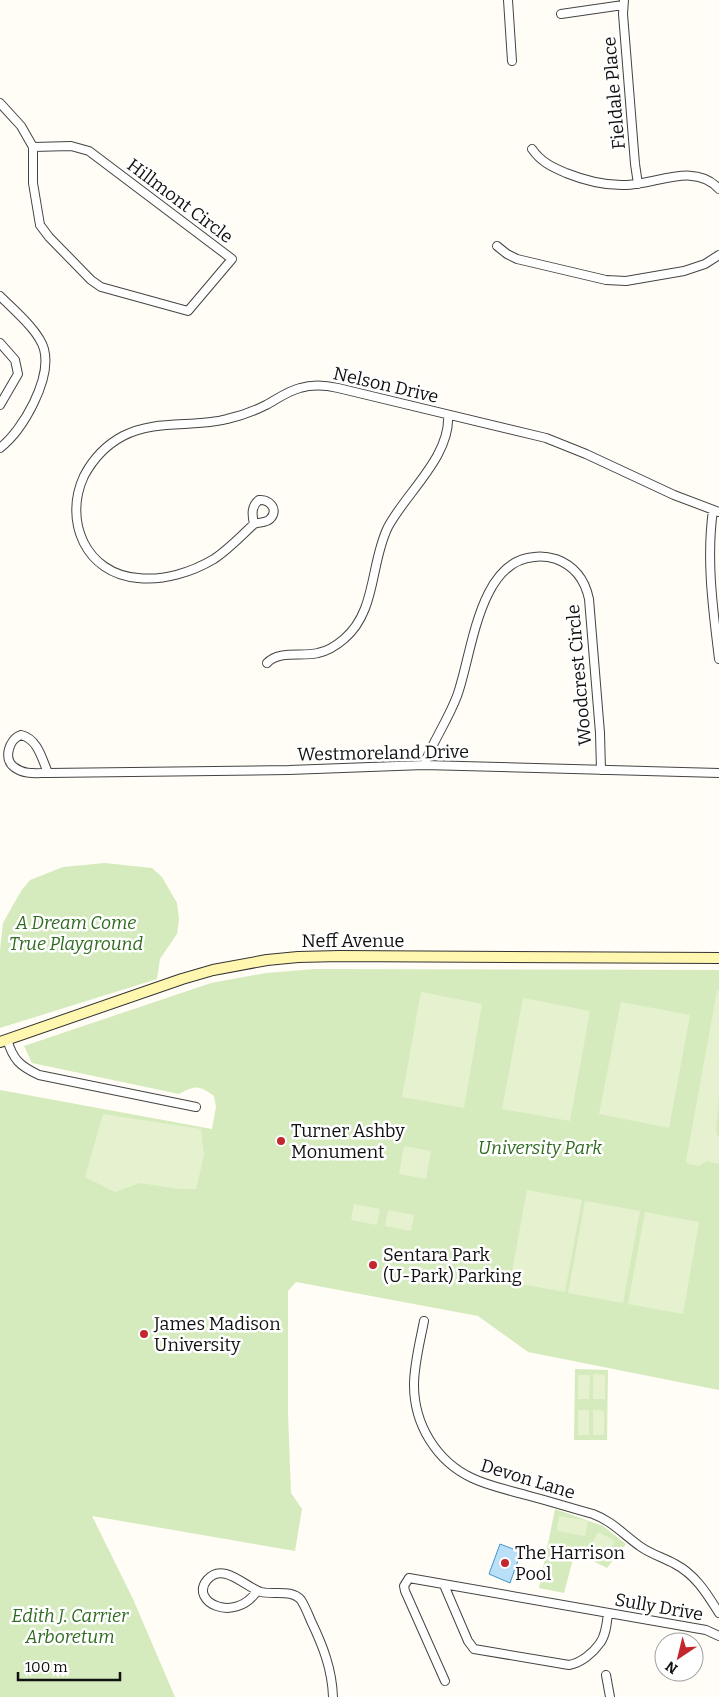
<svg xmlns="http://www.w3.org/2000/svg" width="719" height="1697" font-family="Bitter,serif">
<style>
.green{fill:#d5ebbd}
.pitch{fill:#e6f2cf}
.water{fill:#b9e0f7;stroke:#3f96cf}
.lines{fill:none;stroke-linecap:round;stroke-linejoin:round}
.street-casing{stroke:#444;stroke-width:10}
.secondary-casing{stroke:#333;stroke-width:12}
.street{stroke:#fff;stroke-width:8}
.secondary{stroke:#fff6b0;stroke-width:10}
.poi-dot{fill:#c4262e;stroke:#fff;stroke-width:2}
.labels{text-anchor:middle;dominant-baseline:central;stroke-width:5;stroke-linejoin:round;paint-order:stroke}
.street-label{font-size:18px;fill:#111;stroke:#fff}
.park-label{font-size:18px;font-style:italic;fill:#2f6b1f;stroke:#fff}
.poi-label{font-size:18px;fill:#111;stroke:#fff;text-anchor:start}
</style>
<rect width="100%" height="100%" fill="#fffdf5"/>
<!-- green -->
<path class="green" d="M 105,863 L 152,868 L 162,877 L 177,903 L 179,919 L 177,934 L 160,959 L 157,979 L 0,1028 L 0,950 L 3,923 L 21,891 L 30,880 L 63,867 Z
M 315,969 L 719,970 L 719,1390 L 528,1352 L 478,1316 L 296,1282 L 288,1291 L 288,1413 L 291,1493 L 302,1509 L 295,1551 L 92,1516 L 133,1599 L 175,1697 L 0,1697 L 0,1090 L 212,1129 L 216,1107 L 214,1096 C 199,1085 195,1085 179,1094 L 32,1063 L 24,1046 L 211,983 L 266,973 Z
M 575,1369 L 608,1370 L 607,1440 L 574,1440 Z
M 555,1509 L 603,1526 L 626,1544 L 607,1568 L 575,1552 L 564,1593 L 539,1588 Z"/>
<!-- pitch -->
<path class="pitch" d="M 719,989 L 719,1098 L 716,1128 L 717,1136 L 719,1136 L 719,1164 L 707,1161 L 699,1166 L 688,1164 L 686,1161 L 717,991 Z
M 421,992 L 482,1004 L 464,1108 L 402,1097 Z
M 523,998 L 590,1011 L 570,1121 L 502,1109 Z
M 621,1002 L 690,1015 L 669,1128 L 599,1114 Z
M 103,1114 L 201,1129 L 204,1155 L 196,1189 L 179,1189 L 140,1183 L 115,1192 L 85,1177 Z
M 404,1146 L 431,1151 L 426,1179 L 399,1174 Z
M 527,1190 L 582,1200 L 565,1292 L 510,1282 Z
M 585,1201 L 640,1211 L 623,1303 L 568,1293 Z
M 354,1204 L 380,1209 L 377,1225 L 351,1220 Z
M 388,1210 L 414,1215 L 411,1231 L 385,1226 Z
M 645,1212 L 699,1222 L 683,1314 L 628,1304 Z
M 593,1374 L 605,1375 L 605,1399 L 593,1399 Z
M 578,1375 L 590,1375 L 589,1399 L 578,1399 Z
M 578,1410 L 589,1410 L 589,1435 L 578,1435 Z
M 593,1410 L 604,1411 L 604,1435 L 593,1435 Z
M 559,1516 L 588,1521 L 585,1536 L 557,1531 Z
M 598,1532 L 615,1541 L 604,1561 L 587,1552 Z"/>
<!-- water -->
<path class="water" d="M 500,1544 L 521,1552 L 510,1583 L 489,1574 Z"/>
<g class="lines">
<!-- street casing -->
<g class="street-casing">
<path id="street" d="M 508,0 L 512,61
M 624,0 L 623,14 L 635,164 L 638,184
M 561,14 L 623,5
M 0,103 L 21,126 L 33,147 L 33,183 L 40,225 L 49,237 L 91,280 L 101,287 L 188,311 L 232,259 L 89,151 L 71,146 L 33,147
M 532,149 C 541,162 552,167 566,173 C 586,181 606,186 627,185 C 657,184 695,162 719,189
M 497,246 L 507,254 L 517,259 L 606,280 L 626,281 L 684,271 L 705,264 L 719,255
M 0,296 C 14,310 39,331 44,349 C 52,379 23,430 0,448
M 0,343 L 15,360 L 18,374 L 0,405
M 259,500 C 270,499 279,510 270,519 C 266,523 259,522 254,524 C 252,515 251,506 259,500 Z
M 713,510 C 706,560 713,609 719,659
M 254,524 C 241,536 229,549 214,559 C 192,572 164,581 138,578 C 86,574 63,521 84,476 C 93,459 106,445 123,436 C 156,419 193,428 227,419 C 241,416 254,411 266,405 C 277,399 288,391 300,388 C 313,384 325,385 338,388 L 546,438 L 586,454 L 674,495 L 719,512
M 267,663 C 279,650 302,657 318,653 C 328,651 337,645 344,639 C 377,611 370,563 388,527 C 406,493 451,456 448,415
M 21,735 C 38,739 42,759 48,773 C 36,773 24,775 14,767 C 3,759 9,739 21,735 Z
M 424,765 C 433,741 448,720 457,696 C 472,656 478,561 534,557 C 541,556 549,557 556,559 C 575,566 585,580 589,599 L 600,733 L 601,770
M 48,773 L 289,770 L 424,765 L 719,773
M 7,1039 C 13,1060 20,1066 39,1075 L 196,1107
M 424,1321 C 420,1342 414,1364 414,1385 C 414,1424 436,1461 472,1478 C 489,1486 508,1490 526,1495 C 549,1501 571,1508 593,1514 C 612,1521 624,1535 641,1547 C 651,1554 664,1558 675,1564 C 696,1575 707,1594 719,1613
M 444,1585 L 468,1641 L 474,1649 L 480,1650 L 569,1665 C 581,1663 593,1653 600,1643 C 606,1635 607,1622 608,1613
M 257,1591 C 235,1624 189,1602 207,1580 C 223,1561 245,1587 261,1592 C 274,1595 292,1589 301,1600 C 305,1606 308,1614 311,1621 C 323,1646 332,1669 333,1697
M 606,1675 L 610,1697
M 445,1681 L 405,1591 L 404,1586 L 409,1578 L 706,1630 L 719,1636"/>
</g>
<!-- secondary casing -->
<g class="secondary-casing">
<path id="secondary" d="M 0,1042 L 182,979 L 213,970 L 267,960 L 298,957 L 340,956 L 719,958"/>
</g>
<!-- street -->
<use href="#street" class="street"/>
<!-- secondary -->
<use href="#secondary" class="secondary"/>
</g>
<!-- markers -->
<g class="poi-dot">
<circle cx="281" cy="1141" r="5"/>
<circle cx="373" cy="1265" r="5"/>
<circle cx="144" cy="1334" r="5"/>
<circle cx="505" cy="1563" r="5"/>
</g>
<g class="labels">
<!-- street labels -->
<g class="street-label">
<text transform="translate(614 93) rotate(-95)">Fieldale Place</text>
<text transform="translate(180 201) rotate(37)">Hillmont Circle</text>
<text transform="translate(386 385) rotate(13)">Nelson Drive</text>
<text transform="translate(579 675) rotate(-95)">Woodcrest Circle</text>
<text transform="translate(383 753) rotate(-1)">Westmoreland Drive</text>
<text x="353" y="941">Neff Avenue</text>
<text transform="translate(528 1479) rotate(17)">Devon Lane</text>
<text transform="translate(659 1607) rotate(10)">Sully Drive</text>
</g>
<!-- park labels -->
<g class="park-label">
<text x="76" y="923">A Dream Come<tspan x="76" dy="21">True Playground</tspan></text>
<text x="540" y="1148">University Park</text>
<text x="70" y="1616">Edith J. Carrier<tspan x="70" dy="21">Arboretum</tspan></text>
</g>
<!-- poi labels -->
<g class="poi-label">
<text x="291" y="1131">Turner Ashby<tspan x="291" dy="21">Monument</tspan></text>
<text x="383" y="1255">Sentara Park<tspan x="383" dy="21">(U-Park) Parking</tspan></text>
<text x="154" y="1324">James Madison<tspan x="154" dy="21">University</tspan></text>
<text x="515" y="1553">The Harrison<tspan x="515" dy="21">Pool</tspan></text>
</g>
</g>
<!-- north arrow -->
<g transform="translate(679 1657) rotate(215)"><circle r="24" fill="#ffffff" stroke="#a0a0a0"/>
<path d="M0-4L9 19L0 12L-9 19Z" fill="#c4262e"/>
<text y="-8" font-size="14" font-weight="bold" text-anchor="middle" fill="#111111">N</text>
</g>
<!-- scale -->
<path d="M18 1672v8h102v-8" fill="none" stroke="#111111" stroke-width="2.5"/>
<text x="25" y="1672" font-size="15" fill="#111111" stroke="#ffffff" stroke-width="4" paint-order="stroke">100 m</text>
</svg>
